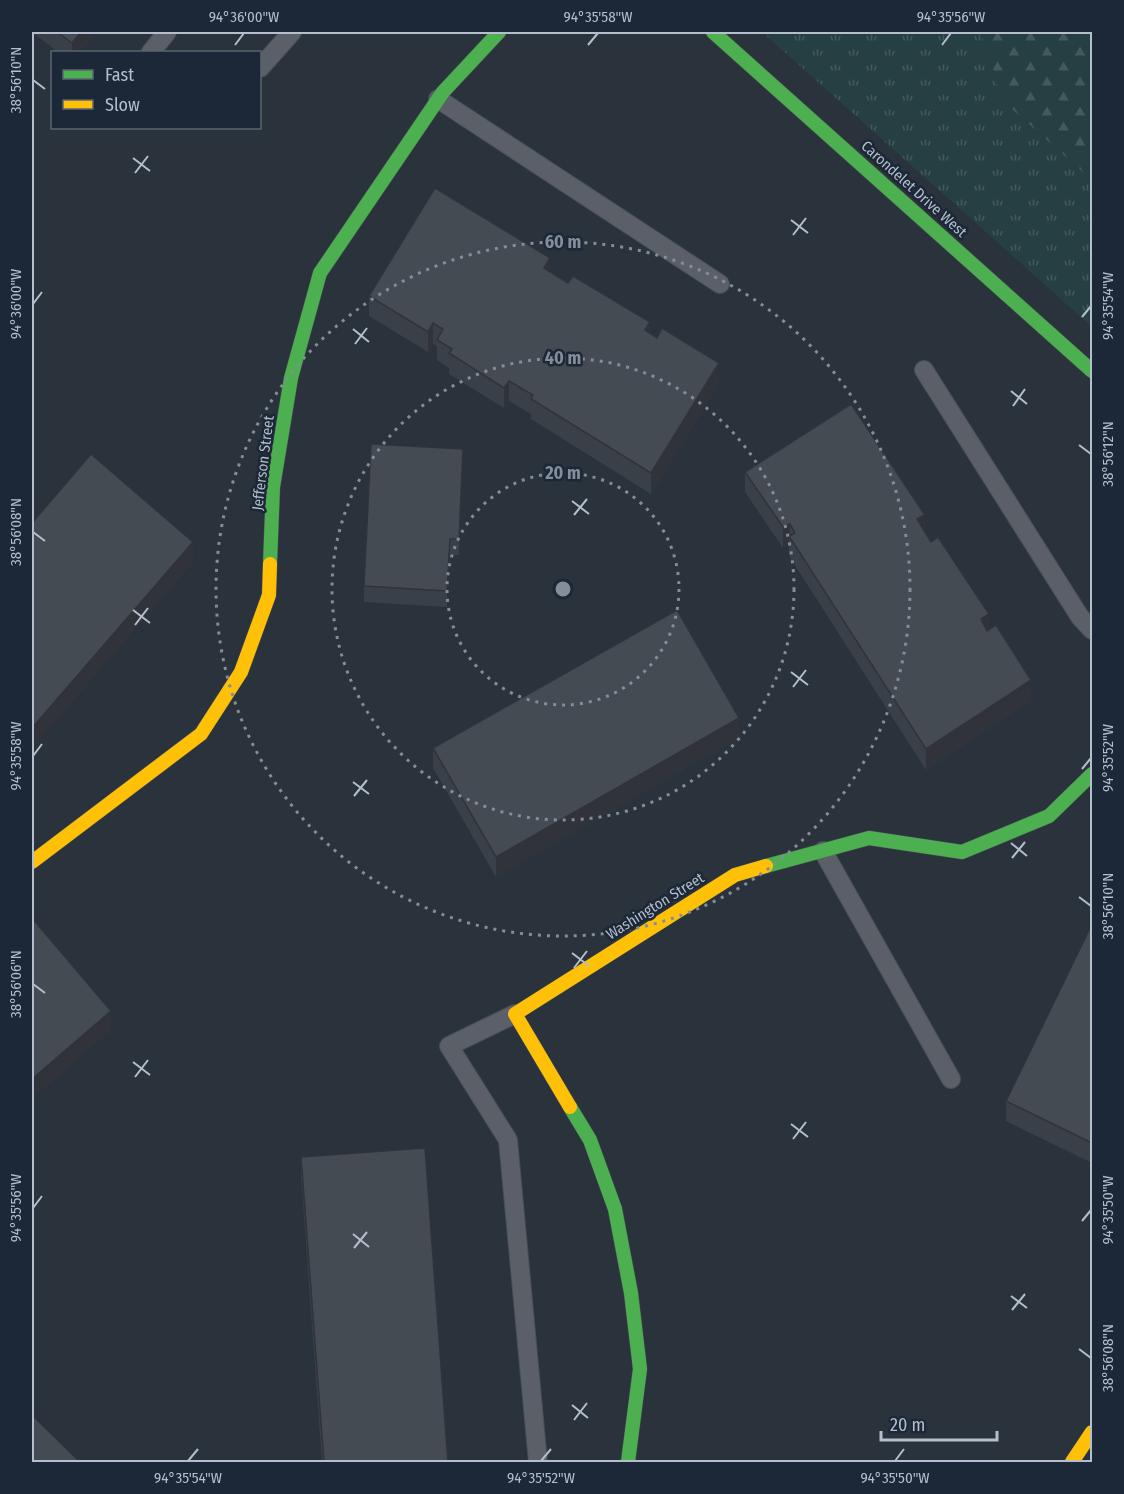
<svg xmlns="http://www.w3.org/2000/svg" width="1124" height="1494" font-family="'Fira Sans Condensed',sans-serif">
<style>
.grass{fill:url(#grass-tufts)}
.forest{fill:url(#forest-firs)}
.lines{fill:none;stroke-linecap:round;stroke-linejoin:round}
.lane-casing{stroke:#484e55;stroke-width:20}
.fast-casing{stroke:#484e55;stroke-width:15}
.slow-casing{stroke:#484e55;stroke-width:15}
.lane{stroke:#5b6068;stroke-width:18}
.fast{stroke:#4caf50;stroke-width:14}
.slow{stroke:#ffc107;stroke-width:14}
.wall{fill:#3a4047}
.shaded-wall{fill:#30343a}
.building{fill:#444b53;stroke:#30343a;stroke-width:1.5}
.ticks{fill:none;stroke:#b4becc;stroke-width:2}
.ring{fill:none;stroke:#848d99;stroke-width:3;stroke-dasharray:3 6}
.labels{text-anchor:middle;dominant-baseline:central;stroke-width:5;stroke-linejoin:round;paint-order:stroke}
.street-label{font-size:15px;fill:#b4becc;stroke:#1c2837}
.centre{fill:#848d99;stroke:#1c2837;stroke-width:3}
.ring-label{font-size:18px;text-anchor:middle;font-weight:bold;fill:#848d99;stroke:#1c2837;stroke-width:5;stroke-linejoin:round;paint-order:stroke}
.neatline{fill:none;stroke:#b4becc;stroke-width:2}
.ticks-label{font-size:15px;text-anchor:middle;fill:#b4becc}
</style>
<defs>
<pattern id="grass-tufts" width="24" height="20" patternUnits="userSpaceOnUse" patternTransform="scale(1.5)"><rect width="24" height="20" fill="#263f42"/><path d="M3 7l-1-3M5 7V3M7 7l1-3M15 17l-1-3M17 17v-4M19 17l1-3" fill="none" stroke="#43595c"/></pattern>
<pattern id="forest-firs" width="22" height="20" patternUnits="userSpaceOnUse" patternTransform="scale(1.5)"><rect width="22" height="20" fill="#263f42"/><path d="M5 1l3.5 6h-7zM16 11l3.5 6h-7z" fill="#43595c"/></pattern>
</defs>
<rect width="100%" height="100%" fill="#2a323b"/>
<!-- grass -->
<path class="grass" d="M 762,32 L 981,32 L 1003,101 L 1092,180 L 1092,327 Z"/>
<!-- forest -->
<path class="forest" d="M 981,32 L 1092,32 L 1092,180 L 1003,101 Z"/>
<g class="lines">
<!-- lane casing -->
<g class="lane-casing">
<path id="lane" d="M 151,52 L 167,32
M 260,68 L 292,32
M 438,99 L 720,284
M 924,370 L 1080,617 L 1092,630
M 823,851 L 951,1079
M 515,1014 L 449,1046 L 508,1140 L 538,1462"/>
</g>
<!-- fast casing -->
<g class="fast-casing">
<path id="fast" d="M 713,32 L 1092,371
M 270,564 L 273,487 L 291,378 L 320,273 L 443,92 L 499,32
M 766,866 L 869,838 L 962,852 L 1049,816 L 1092,774
M 570,1107 L 590,1140 L 615,1209 L 631,1293 L 640,1369 L 628,1462"/>
</g>
<!-- slow casing -->
<g class="slow-casing">
<path id="slow" d="M 32,862 L 201,734 L 241,672 L 269,595 L 270,564
M 570,1107 L 515,1014 L 735,875 L 766,866
M 1072,1462 L 1092,1432"/>
</g>
<!-- lane -->
<use href="#lane" class="lane"/>
<!-- fast -->
<use href="#fast" class="fast"/>
<!-- slow -->
<use href="#slow" class="slow"/>
</g>
<!-- wall -->
<path class="wall" d="M 32,32 L 97,32 L 80,52 L 58,52 Z
M 550,272 L 650,333 L 719,384 L 651,494 L 531,419 L 531,414 L 509,401 L 504,408 L 449,374 L 449,368 L 437,360 L 437,346 L 433,344 L 428,352 L 369,316 L 369,296 Z
M 463,465 L 459,555 L 450,555 L 447,607 L 364,602 L 364,586 Z
M 745,472 L 925,533 L 989,630 L 1031,700 L 926,770 L 789,556 L 789,544 L 783,548 L 745,492 Z
M 739,738 L 496,877 L 433,768 L 433,748 Z
M 1092,924 L 1092,1163 L 1006,1121 L 1006,1101 Z
M 301,1157 L 448,1462 L 322,1462 L 301,1177 Z"/>
<!-- shaded-wall -->
<path class="shaded-wall" d="M 81,32 L 97,32 L 80,52 L 72,52 L 72,43 Z
M 550,258 L 550,279 L 544,268 Z
M 650,322 L 650,343 L 645,330 Z
M 433,323 L 433,344 L 428,352 L 428,332 Z
M 719,363 L 719,384 L 651,494 L 651,473 Z
M 509,381 L 509,401 L 504,408 L 504,388 Z
M 463,449 L 463,465 L 459,555 L 459,539 Z
M 925,515 L 925,536 L 917,519 Z
M 790,524 L 789,544 L 783,548 L 783,527 Z
M 450,539 L 450,555 L 447,607 L 447,591 Z
M 193,542 L 193,563 L 32,749 L 32,728 Z
M 989,614 L 989,634 L 981,619 Z
M 1031,680 L 1031,700 L 926,770 L 926,749 Z
M 739,718 L 739,738 L 496,877 L 496,857 Z
M 111,1011 L 111,1031 L 32,1099 L 32,1079 Z"/>
<!-- building -->
<path class="building" d="M 57,32 L 81,32 L 72,43 Z
M 435,188 L 550,258 L 544,268 L 568,283 L 573,276 L 650,322 L 645,330 L 657,338 L 662,328 L 719,363 L 651,473 L 531,399 L 533,395 L 509,381 L 504,388 L 449,353 L 452,349 L 437,340 L 443,329 L 433,323 L 428,332 L 369,296 Z
M 851,404 L 925,515 L 917,519 L 931,542 L 938,537 L 989,614 L 981,619 L 987,631 L 996,625 L 1031,680 L 926,749 L 789,536 L 795,533 L 790,524 L 783,527 L 745,472 Z
M 371,444 L 463,449 L 459,539 L 450,539 L 447,591 L 364,586 Z
M 91,454 L 193,542 L 32,728 L 32,523 Z
M 677,610 L 739,718 L 496,857 L 433,748 Z
M 32,918 L 111,1011 L 32,1079 Z
M 1092,924 L 1092,1143 L 1006,1101 Z
M 425,1148 L 448,1462 L 324,1462 L 301,1157 Z
M 32,1415 L 80,1462 L 32,1462 Z"/>
<!-- ticks -->
<path class="ticks" d="M 235,45 L 244,33M 588,45 L 598,33M 942,45 L 951,33M 33,80 L 45,89M 133,158 L 150,171M 135,173 L 148,156M 791,220 L 808,233M 793,235 L 806,218M 33,304 L 42,292M 1082,317 L 1091,306M 353,329 L 369,342M 355,344 L 367,328M 1011,391 L 1027,404M 1013,406 L 1025,389M 1079,445 L 1091,454M 572,501 L 589,514M 574,515 L 587,499M 33,532 L 45,541M 133,610 L 150,623M 135,625 L 148,608M 791,672 L 808,685M 793,687 L 806,670M 33,756 L 42,744M 1082,769 L 1091,758M 353,782 L 369,794M 354,796 L 367,780M 1011,843 L 1027,856M 1012,858 L 1025,842M 1079,897 L 1091,906M 572,953 L 589,966M 574,968 L 587,951M 33,984 L 45,993M 133,1062 L 150,1075M 135,1077 L 148,1060M 791,1124 L 808,1137M 793,1139 L 806,1122M 33,1208 L 42,1196M 1082,1221 L 1091,1210M 353,1234 L 369,1247M 354,1248 L 367,1232M 1011,1296 L 1027,1308M 1012,1310 L 1025,1294M 1079,1349 L 1091,1358M 572,1405 L 588,1418M 574,1420 L 587,1403M 188,1461 L 198,1449M 541,1461 L 551,1449M 895,1461 L 904,1449"/>
<!-- distance rings -->
<g class="ring">
<circle cx="563" cy="589" r="116"/>
<circle cx="563" cy="589" r="231"/>
<circle cx="563" cy="589" r="347"/>
</g>
<g class="labels">
<!-- street labels -->
<g class="street-label">
<text transform="translate(914 189) rotate(42)">Carondelet Drive West</text>
<text transform="translate(263 463) rotate(-83)">Jefferson Street</text>
<text transform="translate(655 906) rotate(-32)">Washington Street</text>
</g>
</g>
<circle cx="563" cy="589" r="9" class="centre"/>
<g class="ring-label">
<text x="563" y="248">60 m</text>
<text x="563" y="364">40 m</text>
<text x="563" y="479">20 m</text>
</g>
<!-- border -->
<rect width="1124" height="1494" fill="none" stroke="#1c2837" stroke-width="66"/>
<!-- legend -->
<rect x="51" y="51" width="210" height="78" fill="#1c2837" stroke="#596473" stroke-width="1.5"/>
<rect x="63" y="70" width="30" height="9" fill="#4caf50" stroke="#596473" stroke-width="1.5"/>
<text x="105" y="81" font-size="18" fill="#b4becc">Fast</text>
<rect x="63" y="100" width="30" height="9" fill="#ffc107" stroke="#596473" stroke-width="1.5"/>
<text x="105" y="111" font-size="18" fill="#b4becc">Slow</text>
<!-- scale -->
<path d="M881 1431v9h116v-9" fill="none" stroke="#b4becc" stroke-width="3"/>
<text x="890" y="1431" font-size="18" fill="#b4becc" stroke="#1c2837" stroke-width="4.5" paint-order="stroke">20 m</text>
<rect x="33" y="33" width="1058" height="1428" class="neatline"/>
<g class="ticks-label">
<text x="244" y="22">94°36'00"W</text>
<text x="598" y="22">94°35'58"W</text>
<text x="951" y="22">94°35'56"W</text>
<text transform="translate(16 80) rotate(-90)" y="5">38°56'10"N</text>
<text transform="translate(16 304) rotate(-90)" y="5">94°36'00"W</text>
<text transform="translate(1108 306) rotate(-90)" y="5">94°35'54"W</text>
<text transform="translate(1108 454) rotate(-90)" y="5">38°56'12"N</text>
<text transform="translate(16 532) rotate(-90)" y="5">38°56'08"N</text>
<text transform="translate(16 756) rotate(-90)" y="5">94°35'58"W</text>
<text transform="translate(1108 758) rotate(-90)" y="5">94°35'52"W</text>
<text transform="translate(1108 906) rotate(-90)" y="5">38°56'10"N</text>
<text transform="translate(16 984) rotate(-90)" y="5">38°56'06"N</text>
<text transform="translate(16 1208) rotate(-90)" y="5">94°35'56"W</text>
<text transform="translate(1108 1210) rotate(-90)" y="5">94°35'50"W</text>
<text transform="translate(1108 1358) rotate(-90)" y="5">38°56'08"N</text>
<text x="188" y="1483">94°35'54"W</text>
<text x="541" y="1483">94°35'52"W</text>
<text x="895" y="1483">94°35'50"W</text>
</g>
</svg>
